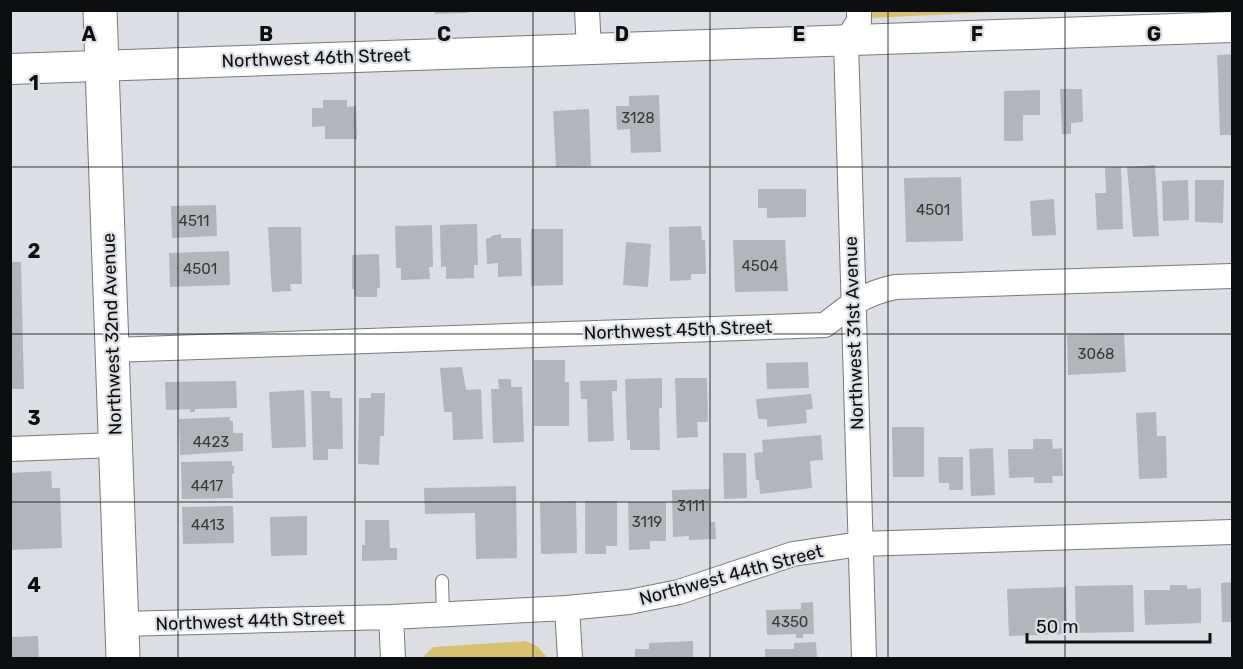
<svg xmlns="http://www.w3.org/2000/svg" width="1243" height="669" font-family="Rubik,sans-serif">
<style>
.green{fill:#d8c271}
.building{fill:#b4b5ba}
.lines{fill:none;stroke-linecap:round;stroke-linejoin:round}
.service-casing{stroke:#78797d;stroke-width:14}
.minor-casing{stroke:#78797d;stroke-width:26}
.tertiary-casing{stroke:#78797d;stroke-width:32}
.secondary-casing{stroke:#78797d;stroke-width:35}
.service{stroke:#fff;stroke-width:12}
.minor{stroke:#fff;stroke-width:24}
.tertiary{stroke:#fff;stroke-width:30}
.secondary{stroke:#fff;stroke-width:33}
.grid{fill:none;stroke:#0d0e10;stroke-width:1.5;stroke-opacity:0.55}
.labels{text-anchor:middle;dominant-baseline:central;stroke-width:4.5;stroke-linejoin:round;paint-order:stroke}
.number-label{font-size:15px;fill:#37383a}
.street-label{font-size:18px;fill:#0d0e10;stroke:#dcdee3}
.grid-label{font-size:20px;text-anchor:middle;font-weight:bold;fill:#0d0e10;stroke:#dcdee3;stroke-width:4.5;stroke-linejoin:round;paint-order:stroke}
</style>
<rect width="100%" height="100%" fill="#dcdee3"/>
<!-- green -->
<path class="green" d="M 870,10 L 1014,11 L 870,18 Z
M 526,641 L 537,646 L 548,658 L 422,658 L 433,647 Z"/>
<!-- building -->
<path class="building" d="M 435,10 L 468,10 L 468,13 L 435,14 Z
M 1232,54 L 1232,135 L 1220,135 L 1217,55 Z
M 1060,89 L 1082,89 L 1083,122 L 1071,123 L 1071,134 L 1062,134 Z
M 1040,90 L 1040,115 L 1023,115 L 1023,141 L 1004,141 L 1004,91 Z
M 659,95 L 661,152 L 631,153 L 630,129 L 617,130 L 616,106 L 629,106 L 629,96 Z
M 323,100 L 347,100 L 347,107 L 356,106 L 357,139 L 325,139 L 325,126 L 312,127 L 312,108 L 323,108 Z
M 589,109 L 591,166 L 556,167 L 553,111 Z
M 1155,165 L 1159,236 L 1133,237 L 1127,167 Z
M 1121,167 L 1123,229 L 1097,230 L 1095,193 L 1106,193 L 1105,168 Z
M 961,177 L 963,241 L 906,242 L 904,178 Z
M 1188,180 L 1189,220 L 1163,221 L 1162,181 Z
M 1195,180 L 1224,180 L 1223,223 L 1195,222 Z
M 758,189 L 806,189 L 806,217 L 767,218 L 767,208 L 758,208 Z
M 1054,199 L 1056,235 L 1032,236 L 1030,201 Z
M 216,205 L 217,236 L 172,238 L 171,206 Z
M 477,224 L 478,265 L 474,265 L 474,278 L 446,279 L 446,266 L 441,267 L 440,225 Z
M 432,225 L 433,267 L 429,267 L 430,279 L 401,280 L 401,268 L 396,268 L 395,226 Z
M 701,226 L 702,240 L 705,240 L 706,274 L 691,274 L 691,280 L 670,281 L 669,227 Z
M 268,227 L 301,227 L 302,284 L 290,284 L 291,291 L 272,292 Z
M 531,229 L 563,229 L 563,285 L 531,286 Z
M 501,234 L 501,238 L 521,238 L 522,276 L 498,277 L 498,263 L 487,264 L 486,238 L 491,238 L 491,236 Z
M 733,240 L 785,240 L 788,291 L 735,292 Z
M 626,242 L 651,244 L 648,287 L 623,285 Z
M 229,251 L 230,285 L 170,287 L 169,253 Z
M 379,254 L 380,288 L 377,288 L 377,297 L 355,297 L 354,289 L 352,289 L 352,255 Z
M 10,262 L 21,262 L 24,389 L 10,389 Z
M 1124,333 L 1126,372 L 1068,375 L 1067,335 Z
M 534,360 L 565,360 L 565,382 L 569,382 L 569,426 L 534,426 Z
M 808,362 L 809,388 L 767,389 L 766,363 Z
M 462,367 L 466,390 L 481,389 L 483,439 L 453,440 L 452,412 L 444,412 L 440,368 Z
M 662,378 L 662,408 L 659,408 L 660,450 L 630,450 L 630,440 L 627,440 L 625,379 Z
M 675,378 L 707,378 L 708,422 L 697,422 L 698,437 L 677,438 Z
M 498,379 L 511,379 L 511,387 L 522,387 L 524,442 L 493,443 L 491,389 L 499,389 Z
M 617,380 L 617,391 L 612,391 L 614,441 L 588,442 L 587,399 L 581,399 L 580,381 Z
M 236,381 L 237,408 L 195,409 L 195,412 L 190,412 L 190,409 L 166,410 L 165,382 Z
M 304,390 L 306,447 L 272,448 L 269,392 Z
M 311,391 L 330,391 L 330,398 L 342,398 L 343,449 L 328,449 L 328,460 L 313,460 Z
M 371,393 L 385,393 L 384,436 L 380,436 L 379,465 L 358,464 L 359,398 L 371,398 Z
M 811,394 L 813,409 L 806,410 L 807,423 L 767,427 L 767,419 L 758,419 L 756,399 Z
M 1156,412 L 1157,436 L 1166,436 L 1167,478 L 1139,479 L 1136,413 Z
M 230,417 L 230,421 L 233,421 L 233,433 L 243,433 L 243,451 L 180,455 L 179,419 Z
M 892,427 L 924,427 L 924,477 L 893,477 Z
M 821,435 L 823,460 L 810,461 L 812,488 L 760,494 L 759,480 L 756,480 L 754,453 L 763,452 L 762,440 Z
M 1033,439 L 1052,439 L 1053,449 L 1062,448 L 1063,476 L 1052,476 L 1053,483 L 1034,483 L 1034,477 L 1009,478 L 1008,449 L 1033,449 Z
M 993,448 L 995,495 L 971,496 L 969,449 Z
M 723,453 L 746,453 L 747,498 L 724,499 Z
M 938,457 L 963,457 L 963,490 L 949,490 L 949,483 L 939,483 Z
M 232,461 L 232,466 L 234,466 L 234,474 L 232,474 L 233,498 L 182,499 L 181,462 Z
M 51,471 L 52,488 L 60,488 L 62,548 L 10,550 L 10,473 Z
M 516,486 L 517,558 L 476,559 L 475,513 L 425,514 L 424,488 Z
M 710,489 L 711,522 L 715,522 L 716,539 L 689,540 L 689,536 L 673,537 L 672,490 Z
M 576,501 L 577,553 L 541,554 L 540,502 Z
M 585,501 L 617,501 L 617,546 L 606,546 L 606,554 L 585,554 Z
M 628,502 L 666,502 L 666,541 L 650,541 L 650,549 L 629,550 Z
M 233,506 L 234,543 L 183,544 L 182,507 Z
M 307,516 L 307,555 L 271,556 L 270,517 Z
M 365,520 L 389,520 L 390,548 L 397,548 L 397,560 L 362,561 L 362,545 L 365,545 Z
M 1232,582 L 1232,622 L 1222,622 L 1221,583 Z
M 1133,585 L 1134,632 L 1076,633 L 1075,586 Z
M 1170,585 L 1187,585 L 1187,589 L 1201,588 L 1201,623 L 1145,625 L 1144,590 L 1170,590 Z
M 1066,587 L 1067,634 L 1009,636 L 1007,589 Z
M 813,602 L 814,634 L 803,634 L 803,638 L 796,638 L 796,634 L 767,635 L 766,610 L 801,609 L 801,603 Z
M 38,636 L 39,658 L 10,658 L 10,637 Z
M 693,641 L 693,658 L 635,658 L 635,649 L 649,649 L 649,643 Z
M 816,642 L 817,658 L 765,658 L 765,649 L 794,649 L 794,643 Z"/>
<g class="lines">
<!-- service casing -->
<g class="service-casing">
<path id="service" d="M 442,581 L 443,615"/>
</g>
<!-- minor casing -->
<g class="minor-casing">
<path id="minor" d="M 587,10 L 589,50
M 859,10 L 859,21 L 846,41 L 864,658
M 112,350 L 825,325 C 850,305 863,294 895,287 L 1232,276
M 10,449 L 116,445
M 567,608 L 570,658
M 391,617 L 393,658
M 122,624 L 391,617 L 567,608 L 629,602 L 679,592 L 793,554 L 860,544 L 1232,532"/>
</g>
<!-- tertiary casing -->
<g class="tertiary-casing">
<path id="tertiary" d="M 10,69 L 1232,27"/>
</g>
<!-- secondary casing -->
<g class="secondary-casing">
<path id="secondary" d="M 100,10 L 123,658"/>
</g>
<!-- service -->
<use href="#service" class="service"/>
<!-- minor -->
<use href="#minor" class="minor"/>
<!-- tertiary -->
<use href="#tertiary" class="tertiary"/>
<!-- secondary -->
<use href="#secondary" class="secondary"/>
</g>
<!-- grid -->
<path class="grid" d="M 178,10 L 178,658M 355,10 L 355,658M 533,10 L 533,658M 710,10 L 710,658M 888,10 L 888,658M 1065,10 L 1065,658M 10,167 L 1232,167M 10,334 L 1232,334M 10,502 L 1232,502"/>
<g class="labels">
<!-- number labels -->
<g class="number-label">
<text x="638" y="118">3128</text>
<text x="933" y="210">4501</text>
<text x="194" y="221">4511</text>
<text x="760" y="266">4504</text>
<text x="200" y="269">4501</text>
<text x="1096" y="354">3068</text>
<text x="211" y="442">4423</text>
<text x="207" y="486">4417</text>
<text x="691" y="506">3111</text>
<text x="647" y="522">3119</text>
<text x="208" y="525">4413</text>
<text x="790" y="622">4350</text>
</g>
<!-- street labels -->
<g class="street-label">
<text transform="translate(316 58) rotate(-2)">Northwest 46th Street</text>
<text transform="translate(678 330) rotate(-2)">Northwest 45th Street</text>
<text transform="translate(854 333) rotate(-92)">Northwest 31st Avenue</text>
<text transform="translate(112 334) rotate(-92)">Northwest 32nd Avenue</text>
<text transform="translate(731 575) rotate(-15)">Northwest 44th Street</text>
<text transform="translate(250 621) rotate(-2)">Northwest 44th Street</text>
</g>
</g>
<g class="grid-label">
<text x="89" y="41">A</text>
<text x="266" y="41">B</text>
<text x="444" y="41">C</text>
<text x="622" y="41">D</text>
<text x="799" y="41">E</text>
<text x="977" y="41">F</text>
<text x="1154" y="41">G</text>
<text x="34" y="90">1</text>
<text x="34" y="258">2</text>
<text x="34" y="425">3</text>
<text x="34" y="592">4</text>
</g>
<!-- border -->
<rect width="1243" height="669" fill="none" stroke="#0d0e10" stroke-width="24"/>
<!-- scale -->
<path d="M1027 633v9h183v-9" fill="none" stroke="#0d0e10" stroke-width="3"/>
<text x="1036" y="633" font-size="18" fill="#0d0e10" stroke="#dcdee3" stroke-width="4.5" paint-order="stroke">50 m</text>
</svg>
